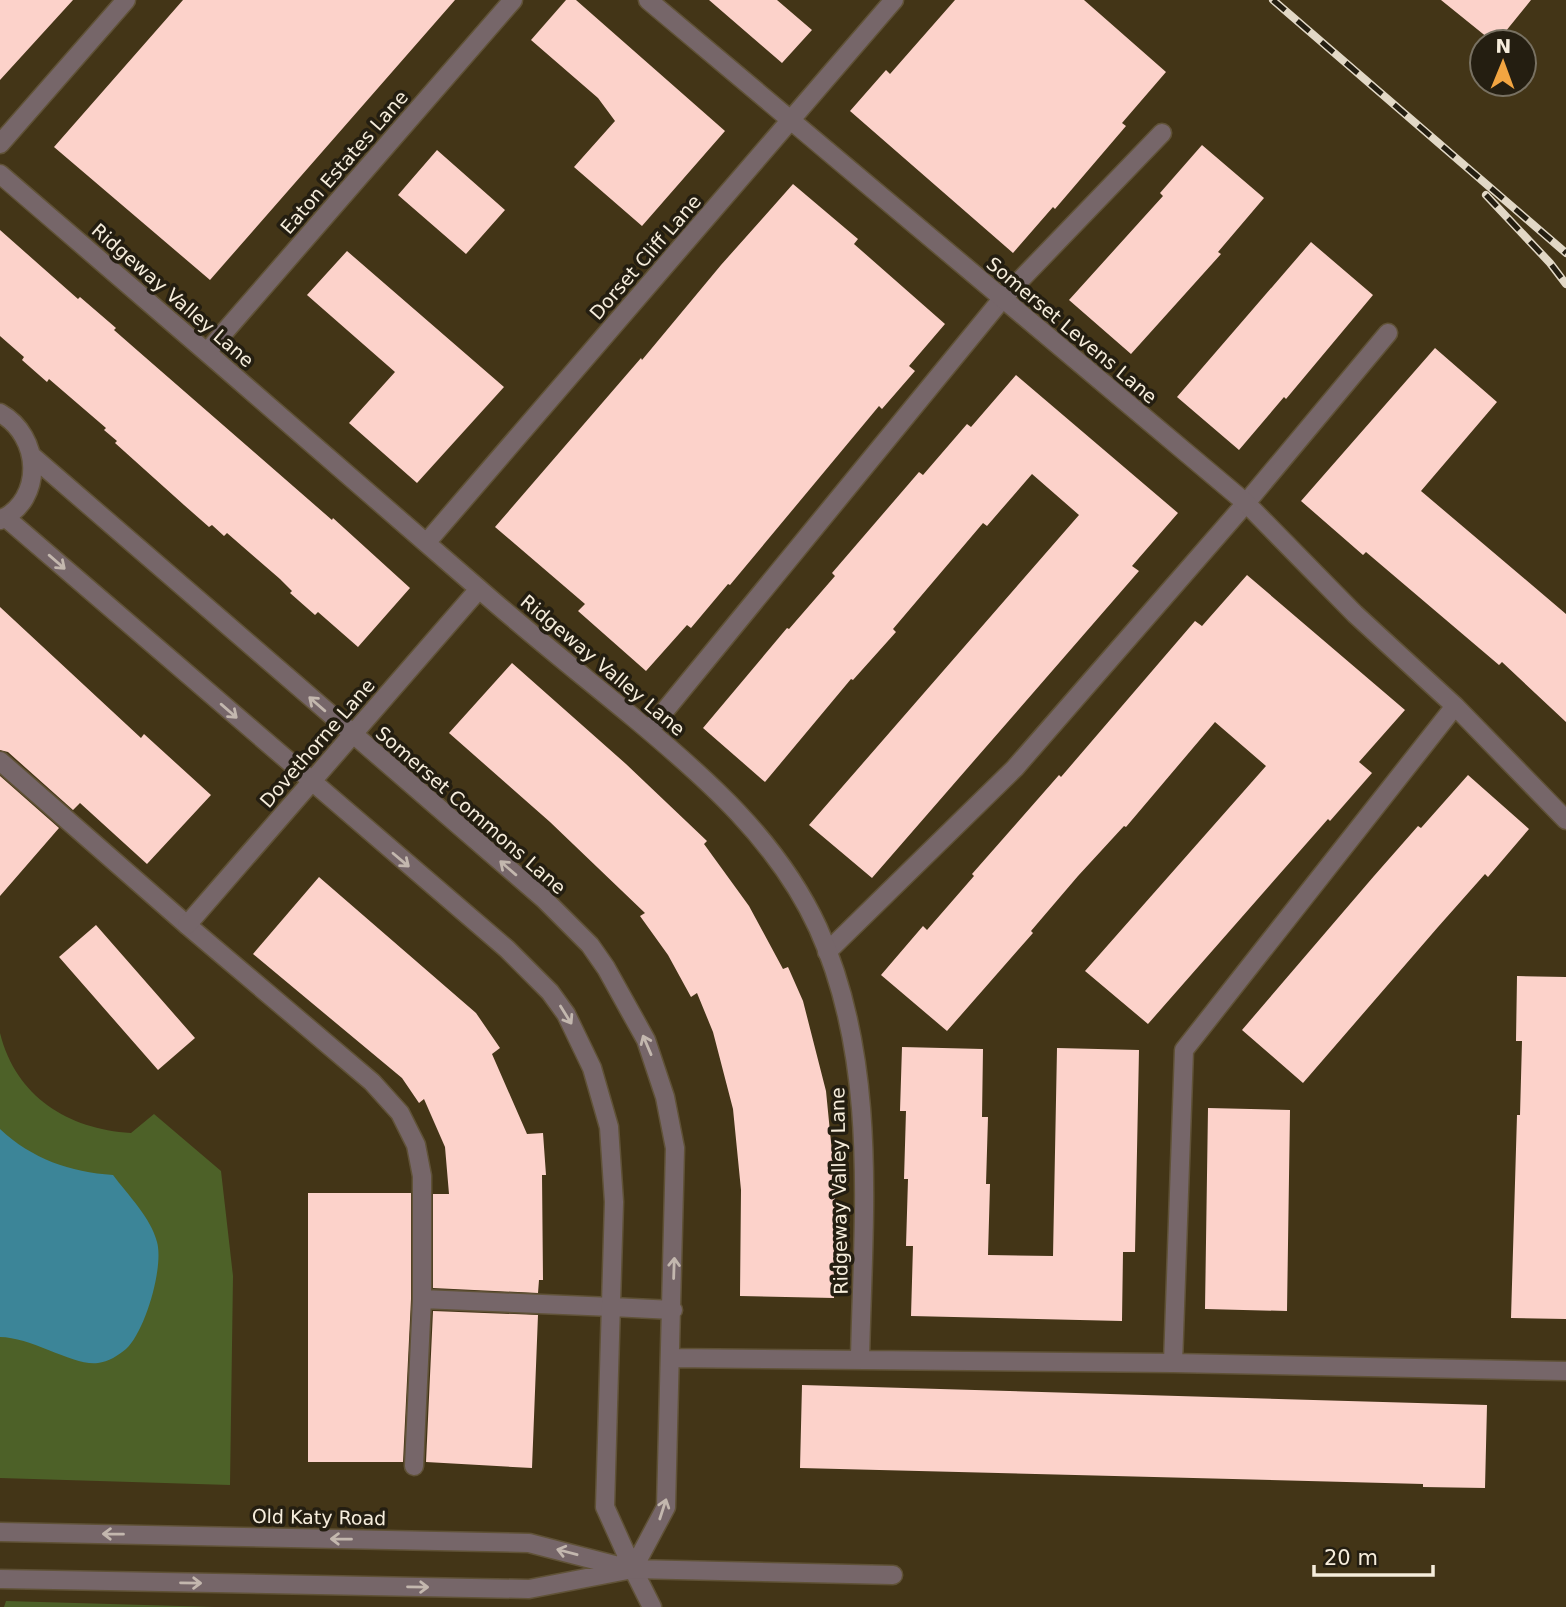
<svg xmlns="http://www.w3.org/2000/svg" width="1566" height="1607" font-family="'DejaVu Sans',sans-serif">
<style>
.green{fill:#4d6128}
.water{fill:#3c8598}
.building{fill:#fcd2ca}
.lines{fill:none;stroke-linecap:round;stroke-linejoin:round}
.lane-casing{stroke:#605237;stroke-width:21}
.street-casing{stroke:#605237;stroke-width:21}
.lane{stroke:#766669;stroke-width:18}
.street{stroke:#766669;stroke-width:18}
.rail-casing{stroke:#e2d8c6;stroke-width:8}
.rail{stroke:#241e11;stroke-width:5;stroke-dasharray:16;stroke-linecap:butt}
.oneway{stroke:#c3b7ae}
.labels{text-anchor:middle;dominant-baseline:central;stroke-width:7;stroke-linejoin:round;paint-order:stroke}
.street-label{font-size:19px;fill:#f6eddc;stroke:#241e11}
</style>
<rect width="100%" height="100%" fill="#433517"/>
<!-- green -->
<path class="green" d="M 0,1033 C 16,1097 68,1129 131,1133 L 154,1114 L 221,1171 L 233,1276 L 230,1485 L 0,1478 Z
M 6,1601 L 215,1607 L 4,1607 Z"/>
<!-- water -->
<path class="water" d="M 0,1129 C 32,1159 70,1172 113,1175 C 128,1195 151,1218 157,1242 C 164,1267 145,1332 126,1349 C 119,1355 108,1362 98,1363 C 76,1367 31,1337 0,1337 Z"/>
<!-- building -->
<path class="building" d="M 0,0 L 73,0 L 0,80 Z
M 183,0 L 455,0 L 210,280 L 54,147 Z
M 566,0 L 576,0 L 725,131 L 642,226 L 574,167 L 615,121 L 598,98 L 531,40 Z
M 709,0 L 777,0 L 812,30 L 782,63 Z
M 955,0 L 1084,0 L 1166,72 L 1122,123 L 1126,126 L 1055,209 L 1053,207 L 1013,253 L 850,111 L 886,70 L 890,74 Z
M 1441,0 L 1531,0 L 1497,42 L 1493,42 Z
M 1202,145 L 1264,198 L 1218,252 L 1221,254 L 1131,354 L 1069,300 L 1163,196 L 1160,193 Z
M 437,150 L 505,210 L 466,254 L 398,195 Z
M 793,184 L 858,239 L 854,244 L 945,324 L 909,366 L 915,371 L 882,409 L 879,406 L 730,585 L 728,584 L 691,628 L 687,625 L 646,671 L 578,611 L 585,604 L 495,527 L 641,358 L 642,360 L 721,265 Z
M 0,230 L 78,299 L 80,297 L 116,328 L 114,330 L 138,351 L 332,520 L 333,518 L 410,588 L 358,647 L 318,612 L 315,615 L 290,593 L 292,591 L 280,579 L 227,533 L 224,536 L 212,525 L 209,527 L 184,505 L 115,443 L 117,441 L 104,430 L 106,428 L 49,379 L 47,382 L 22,360 L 24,357 L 0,336 Z
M 1311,242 L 1373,295 L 1286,399 L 1284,397 L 1239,450 L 1177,397 Z
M 347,251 L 504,387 L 417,483 L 349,423 L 395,372 L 307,295 Z
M 1435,348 L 1497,402 L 1421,491 L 1566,614 L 1566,722 L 1502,662 L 1499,665 L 1366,552 L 1363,555 L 1301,501 Z
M 1016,375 L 1178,513 L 1132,566 L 1139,571 L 872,878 L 809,825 L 1079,515 L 1032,474 L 987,526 L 983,523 L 893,629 L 896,632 L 853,680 L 851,679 L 765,782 L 703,728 L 787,628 L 789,629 L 835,576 L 832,573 L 919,472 L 923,475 L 967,424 L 971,427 Z
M 1247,575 L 1405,710 L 1359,762 L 1372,773 L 1330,821 L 1328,819 L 1148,1024 L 1085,971 L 1266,766 L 1215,722 L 1126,827 L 1124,826 L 1078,876 L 1031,931 L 1033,933 L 947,1031 L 881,975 L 923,926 L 927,930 L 974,876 L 972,874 L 1059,775 L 1061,777 L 1195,621 L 1202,626 Z
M 0,607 L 141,738 L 144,734 L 211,795 L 147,864 L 80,803 L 73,810 L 8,752 L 0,750 Z
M 512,663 L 626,764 L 707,841 L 704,844 L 749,906 L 783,969 L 788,967 L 803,1001 L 826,1091 L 835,1183 L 834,1298 L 740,1296 L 741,1190 L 733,1109 L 713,1032 L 697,993 L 691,997 L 668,955 L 640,916 L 645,913 L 550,822 L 449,733 Z
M 1468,775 L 1529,829 L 1488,877 L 1485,874 L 1438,927 L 1303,1083 L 1242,1030 L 1374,876 L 1418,826 L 1421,828 Z
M 0,776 L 59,828 L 0,896 Z
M 319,877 L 476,1013 L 500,1048 L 492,1054 L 527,1134 L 543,1133 L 546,1175 L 542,1175 L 543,1280 L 539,1280 L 538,1293 L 433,1288 L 433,1194 L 449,1194 L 445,1147 L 424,1099 L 419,1103 L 402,1078 L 253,954 Z
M 96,925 L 195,1038 L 158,1070 L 59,957 Z
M 1517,976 L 1566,977 L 1566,1319 L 1511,1318 L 1517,1115 L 1520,1115 L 1522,1041 L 1516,1041 Z
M 902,1047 L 983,1049 L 982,1117 L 988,1117 L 986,1184 L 990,1184 L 988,1255 L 1053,1256 L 1057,1048 L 1139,1050 L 1135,1252 L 1123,1252 L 1122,1321 L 911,1316 L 913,1246 L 906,1246 L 908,1179 L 904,1179 L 906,1111 L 900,1111 Z
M 1208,1108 L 1290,1110 L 1287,1311 L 1205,1309 Z
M 308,1193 L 411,1193 L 411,1299 L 403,1462 L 308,1462 Z
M 433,1311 L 538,1315 L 532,1468 L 426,1462 Z
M 802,1385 L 1487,1405 L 1485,1488 L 1423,1487 L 1423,1484 L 800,1468 Z"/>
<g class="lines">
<!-- lane casing -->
<g class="lane-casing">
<path id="lane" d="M 649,730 L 1002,299 L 1162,133
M 0,761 L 187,925 L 372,1082 L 400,1113 L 416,1145 L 422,1176 L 422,1299 L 414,1466
M 827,952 L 1015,768 L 1246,503 L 1388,333
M 422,1299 L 612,1307
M 633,1569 L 652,1607"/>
</g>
<!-- street casing -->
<g class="street-casing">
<path id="street" d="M 648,0 L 1246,503 L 1355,614 L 1455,706
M 0,144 L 126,0
M 0,174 C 160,311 319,450 478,588 C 529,633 582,675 634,718 C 706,778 778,841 818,928 C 879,1063 863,1215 860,1359
M 207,352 L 513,0
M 0,413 C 41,436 45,499 0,520
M 32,456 L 544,899 L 590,945 L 606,968 L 646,1040 L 665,1097 L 675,1148 L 666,1507 L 633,1569
M 5,517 L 507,949 L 550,992 L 566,1014 L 592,1068 L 609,1127 L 614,1202 L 605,1507 L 633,1569
M 427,542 L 894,0
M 187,925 L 479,589
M 612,1307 L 673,1310
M 672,1358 L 1173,1363 L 1566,1371
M 1173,1363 L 1184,1050 L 1455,706 L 1566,820
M 0,1532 L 529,1543 L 626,1568
M 0,1579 L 529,1589 L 633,1569 L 893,1575"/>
</g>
<!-- lane -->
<use href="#lane" class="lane"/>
<!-- street -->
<use href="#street" class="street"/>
<!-- rail casing -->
<g class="rail-casing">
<path id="rail" d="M 1273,0 L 1566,253
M 1486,195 L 1550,263 L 1566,284"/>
</g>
<!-- rail -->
<use href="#rail" class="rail"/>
</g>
<!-- one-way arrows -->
<defs><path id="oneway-shaft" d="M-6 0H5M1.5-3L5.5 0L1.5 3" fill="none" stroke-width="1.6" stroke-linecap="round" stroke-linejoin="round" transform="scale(1.75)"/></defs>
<g class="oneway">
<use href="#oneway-shaft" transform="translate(57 562) rotate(41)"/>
<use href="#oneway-shaft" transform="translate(317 704) rotate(-139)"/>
<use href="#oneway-shaft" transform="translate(229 711) rotate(41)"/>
<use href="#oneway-shaft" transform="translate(401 860) rotate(40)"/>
<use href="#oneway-shaft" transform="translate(508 868) rotate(-139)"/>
<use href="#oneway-shaft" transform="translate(566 1015) rotate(58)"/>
<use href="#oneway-shaft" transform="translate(647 1045) rotate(-113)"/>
<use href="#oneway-shaft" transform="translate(674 1268) rotate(-88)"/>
<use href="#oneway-shaft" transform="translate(663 1509) rotate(-72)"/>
<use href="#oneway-shaft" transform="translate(113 1534) rotate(-179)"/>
<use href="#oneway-shaft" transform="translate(341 1539) rotate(-179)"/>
<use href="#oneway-shaft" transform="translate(567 1552) rotate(-165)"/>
<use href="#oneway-shaft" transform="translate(191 1583) rotate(1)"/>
<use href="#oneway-shaft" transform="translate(418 1587) rotate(1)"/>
</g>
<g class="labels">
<!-- street labels -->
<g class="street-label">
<text transform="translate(344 162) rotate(-49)">Eaton Estates Lane</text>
<text transform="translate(645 257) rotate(-49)">Dorset Cliff Lane</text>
<text transform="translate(173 295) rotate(41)">Ridgeway Valley Lane</text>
<text transform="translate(1072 330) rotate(40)">Somerset Levens Lane</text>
<text transform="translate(603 665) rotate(40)">Ridgeway Valley Lane</text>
<text transform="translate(317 743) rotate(-49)">Dovethorne Lane</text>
<text transform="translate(471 810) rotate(41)">Somerset Commons Lane</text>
<text transform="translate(839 1191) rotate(-91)">Ridgeway Valley Lane</text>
<text transform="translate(319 1517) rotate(1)">Old Katy Road</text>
</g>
</g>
<!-- north arrow -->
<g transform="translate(1503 63) rotate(1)"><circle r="33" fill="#241e11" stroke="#787162" stroke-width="2"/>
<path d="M0-5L12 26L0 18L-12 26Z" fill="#f2a541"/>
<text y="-10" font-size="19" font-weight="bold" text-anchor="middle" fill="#f6eddc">N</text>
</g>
<!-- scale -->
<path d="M1314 1565v10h119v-10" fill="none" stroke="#f6eddc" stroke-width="3.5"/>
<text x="1324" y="1565" font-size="21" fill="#f6eddc" stroke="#241e11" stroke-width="5" paint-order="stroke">20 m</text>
</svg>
